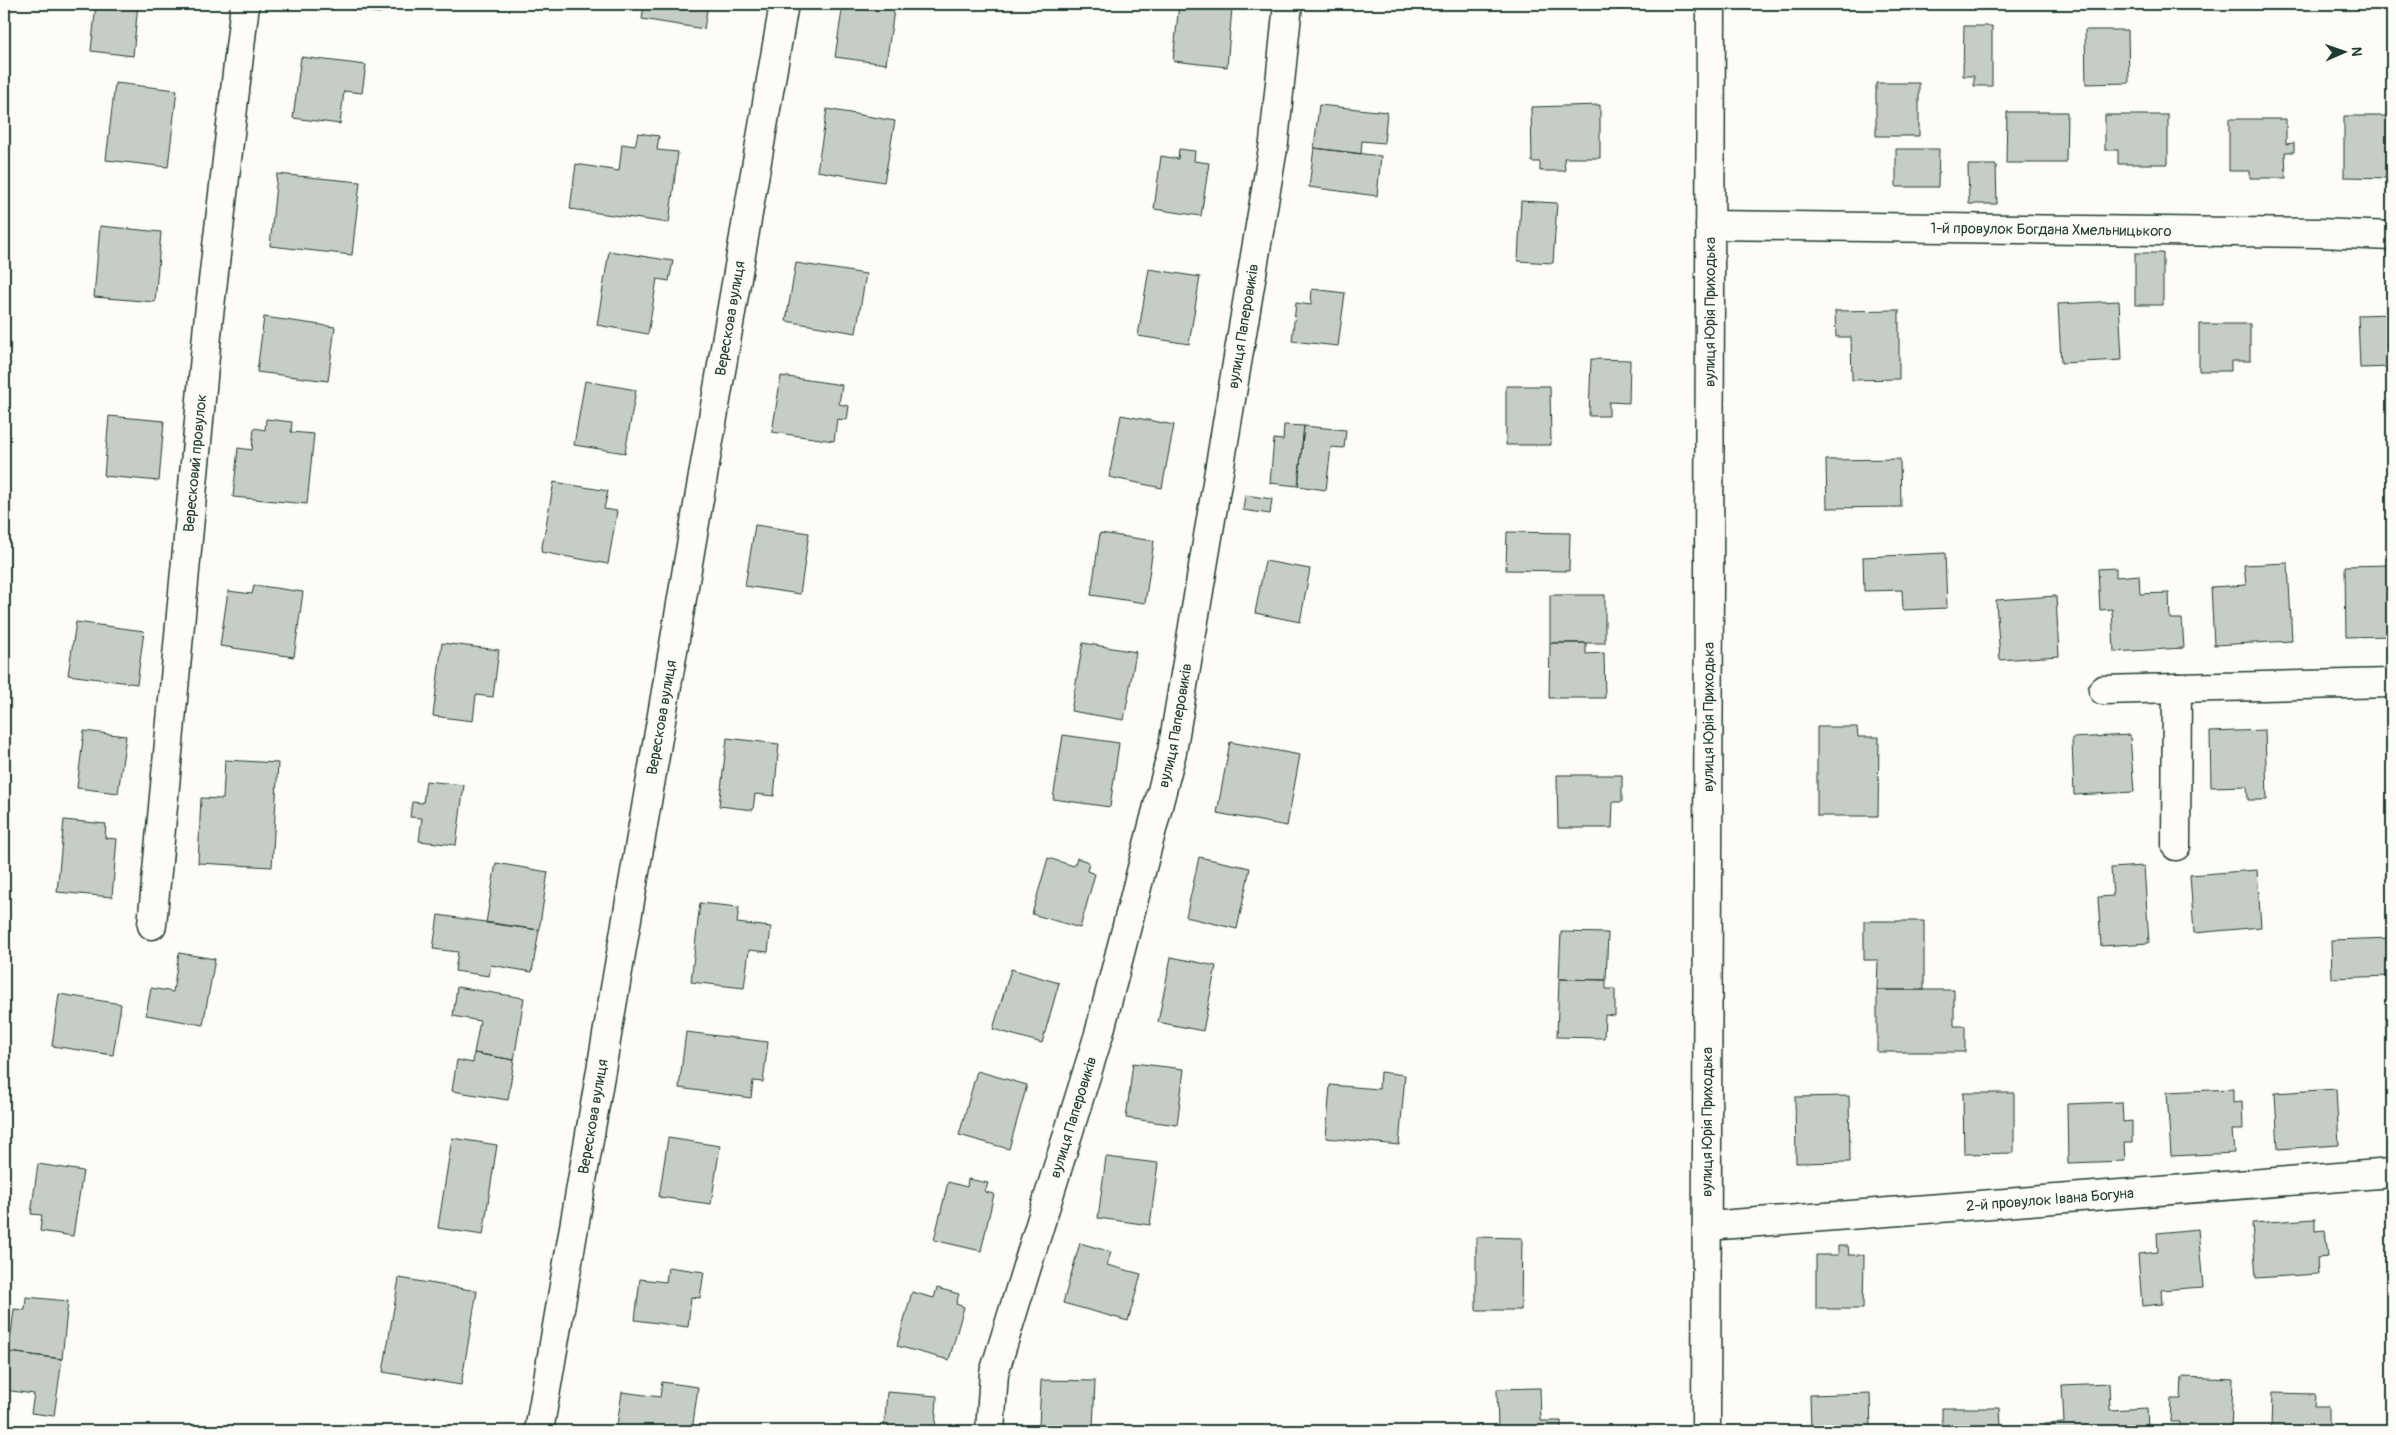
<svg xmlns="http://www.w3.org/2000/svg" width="2396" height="1435" font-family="Pangolin,sans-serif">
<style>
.forest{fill:url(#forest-crowns);stroke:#7e8e88}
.building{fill:#c6cdc7;stroke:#1f3d34}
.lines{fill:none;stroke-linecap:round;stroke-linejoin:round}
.street-casing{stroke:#1f3d34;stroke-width:31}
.secondary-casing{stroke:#1f3d34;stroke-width:31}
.street{stroke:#fdfcf7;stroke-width:28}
.secondary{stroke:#fdfcf7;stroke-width:28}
.labels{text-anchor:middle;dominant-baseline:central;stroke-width:5;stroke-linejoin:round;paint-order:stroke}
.street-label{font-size:15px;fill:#1f3d34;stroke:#fdfcf7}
</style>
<defs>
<pattern id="forest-crowns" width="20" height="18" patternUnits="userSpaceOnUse" patternTransform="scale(1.25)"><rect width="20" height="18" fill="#dde0db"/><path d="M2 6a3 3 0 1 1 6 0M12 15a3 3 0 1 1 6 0" fill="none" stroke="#bdc1bd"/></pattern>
</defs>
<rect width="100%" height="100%" fill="#fdfcf7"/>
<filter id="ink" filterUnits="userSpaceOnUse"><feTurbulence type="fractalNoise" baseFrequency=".02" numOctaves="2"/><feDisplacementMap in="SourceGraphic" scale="10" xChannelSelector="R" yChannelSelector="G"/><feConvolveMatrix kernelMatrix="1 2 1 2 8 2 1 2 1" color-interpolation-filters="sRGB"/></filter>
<g filter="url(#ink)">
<!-- forest -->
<path class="forest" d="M 4,4 L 10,4 L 4,37 Z"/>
<!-- building -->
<path class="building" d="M 96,4 L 138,4 L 133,56 L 91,51 Z
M 311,4 L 381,4 L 380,13 Z
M 644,4 L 708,4 L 704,29 L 642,19 Z
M 843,4 L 895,4 L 886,64 L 835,57 Z
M 1179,4 L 1232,8 L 1227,67 L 1173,61 Z
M 1964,26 L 1992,26 L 1992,86 L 1974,86 L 1974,76 L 1963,76 Z
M 2085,30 L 2128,30 L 2129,83 L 2086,84 Z
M 301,57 L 366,65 L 362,93 L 344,91 L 340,124 L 293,118 Z
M 115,83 L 177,90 L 168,167 L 106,160 Z
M 1876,83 L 1919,83 L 1919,136 L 1876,136 Z
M 1319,105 L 1387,112 L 1384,143 L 1362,141 L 1361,154 L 1314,148 Z
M 1600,105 L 1600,158 L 1564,158 L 1565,171 L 1540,171 L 1540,162 L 1532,162 L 1531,107 Z
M 827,109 L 895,121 L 884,182 L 817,171 Z
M 2007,112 L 2067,112 L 2066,163 L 2006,163 Z
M 2105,115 L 2168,115 L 2168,164 L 2118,164 L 2118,150 L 2105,150 Z
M 2344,116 L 2392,116 L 2392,178 L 2344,177 Z
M 2229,119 L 2286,119 L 2286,144 L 2294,143 L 2294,152 L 2285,152 L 2286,178 L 2250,178 L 2250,171 L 2229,171 Z
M 638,133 L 659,136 L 657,150 L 678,152 L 669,223 L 570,209 L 576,164 L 619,171 L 622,144 L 635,146 Z
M 1314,148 L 1381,156 L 1377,196 L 1309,187 Z
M 1179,149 L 1195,151 L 1194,161 L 1209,163 L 1201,216 L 1154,209 L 1161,156 L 1178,159 Z
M 1896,149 L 1939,149 L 1938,187 L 1896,187 Z
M 1968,165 L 1996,165 L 1997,204 L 1969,204 Z
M 277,174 L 360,182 L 352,255 L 270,246 Z
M 1521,201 L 1557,203 L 1553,263 L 1518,261 Z
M 100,226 L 161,232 L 155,302 L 94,297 Z
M 609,251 L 673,261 L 669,281 L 657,279 L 648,334 L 597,325 Z
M 2135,253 L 2163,253 L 2163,305 L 2135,305 Z
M 796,263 L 866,274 L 856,333 L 786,321 Z
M 1149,269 L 1200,277 L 1189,344 L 1138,336 Z
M 1312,289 L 1345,293 L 1338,346 L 1292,341 L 1296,303 L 1311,305 Z
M 2119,301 L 2122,360 L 2061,363 L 2058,304 Z
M 1899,310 L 1899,379 L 1852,380 L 1851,337 L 1836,337 L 1835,311 Z
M 2392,314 L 2392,367 L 2360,368 L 2358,315 Z
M 264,317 L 335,327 L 328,381 L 257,372 Z
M 2199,324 L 2250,324 L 2250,361 L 2231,361 L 2231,371 L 2199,371 Z
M 1591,359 L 1630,360 L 1629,403 L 1609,402 L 1609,416 L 1589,416 Z
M 781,376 L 842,385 L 839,404 L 849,406 L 847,420 L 837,419 L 834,441 L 772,432 Z
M 585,381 L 636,390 L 625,453 L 574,445 Z
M 1506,386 L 1550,386 L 1551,445 L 1506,445 Z
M 1121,415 L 1174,425 L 1162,488 L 1109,477 Z
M 109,416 L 164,421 L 159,481 L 104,476 Z
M 266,419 L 292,422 L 291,432 L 314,434 L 307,504 L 233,497 L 238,448 L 252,450 L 254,428 L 265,430 Z
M 1284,425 L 1304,426 L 1298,486 L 1270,483 L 1274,439 L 1283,440 Z
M 1304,426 L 1346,430 L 1344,448 L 1331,447 L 1326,490 L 1298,486 Z
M 1900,459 L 1901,507 L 1827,508 L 1826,460 Z
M 554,482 L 608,491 L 604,509 L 617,511 L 608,564 L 541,552 Z
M 1245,495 L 1272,499 L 1270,514 L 1243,510 Z
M 755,525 L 809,533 L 800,594 L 745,586 Z
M 1507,532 L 1570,533 L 1569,571 L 1506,570 Z
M 1100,533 L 1154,541 L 1145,603 L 1091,595 Z
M 1945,553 L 1947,608 L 1903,610 L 1902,590 L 1864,591 L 1863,557 Z
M 1265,561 L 1310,569 L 1300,622 L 1255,613 Z
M 2288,563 L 2292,641 L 2214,645 L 2211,587 L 2246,585 L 2244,565 Z
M 2392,565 L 2392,636 L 2346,637 L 2345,566 Z
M 2116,568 L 2116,577 L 2139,575 L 2140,594 L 2169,593 L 2170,619 L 2182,619 L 2184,648 L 2114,652 L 2112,609 L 2100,610 L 2098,569 Z
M 254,585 L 303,592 L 294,657 L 220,646 L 228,591 L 252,594 Z
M 1550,595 L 1605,595 L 1605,643 L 1550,643 Z
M 2056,596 L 2059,656 L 2000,660 L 1996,600 Z
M 76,622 L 144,631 L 137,684 L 68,675 Z
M 442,643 L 499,650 L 493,697 L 476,695 L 473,721 L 433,716 Z
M 1083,643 L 1136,652 L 1124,720 L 1071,711 Z
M 1550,643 L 1586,643 L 1586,654 L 1604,653 L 1605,698 L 1549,698 Z
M 1817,727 L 1857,727 L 1858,737 L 1879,737 L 1878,816 L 1817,816 Z
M 2265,730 L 2267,800 L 2248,800 L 2247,786 L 2211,787 L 2210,732 Z
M 84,731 L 126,736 L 118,793 L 77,788 Z
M 1063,735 L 1119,743 L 1110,807 L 1053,799 Z
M 2130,735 L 2134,792 L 2074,795 L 2072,738 Z
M 727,738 L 779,744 L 774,796 L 755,794 L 753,810 L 719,806 Z
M 1230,742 L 1300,755 L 1287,826 L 1217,813 Z
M 225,760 L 278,763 L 272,867 L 198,863 L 201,798 L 223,799 Z
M 1557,775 L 1622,775 L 1622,802 L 1613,802 L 1612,828 L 1558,828 Z
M 426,781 L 464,785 L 456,845 L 419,841 L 422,818 L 410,817 L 412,802 L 423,803 Z
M 64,820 L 106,824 L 105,838 L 117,839 L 112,897 L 57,892 Z
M 1199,857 L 1250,868 L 1237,929 L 1186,917 Z
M 1048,858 L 1074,866 L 1077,858 L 1089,862 L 1087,871 L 1095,874 L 1080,928 L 1032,914 Z
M 496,863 L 548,872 L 539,930 L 486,923 Z
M 2144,866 L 2149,943 L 2101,946 L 2098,897 L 2113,896 L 2111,868 Z
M 2257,870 L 2261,927 L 2194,933 L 2190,875 Z
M 700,903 L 739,907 L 737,923 L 771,927 L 768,952 L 749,950 L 744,988 L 691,982 Z
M 438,915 L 539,930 L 532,972 L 491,965 L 489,976 L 455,971 L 458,952 L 433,949 Z
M 1864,921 L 1924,921 L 1924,990 L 1877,990 L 1878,960 L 1864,960 Z
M 1561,932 L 1608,933 L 1606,980 L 1559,979 Z
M 2392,938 L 2392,976 L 2332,978 L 2331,940 Z
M 179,953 L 215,959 L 203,1025 L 146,1015 L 151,988 L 173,992 Z
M 1171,957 L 1216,966 L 1203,1031 L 1158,1022 Z
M 1011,969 L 1059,983 L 1042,1043 L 993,1029 Z
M 1559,979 L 1606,980 L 1606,989 L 1615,989 L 1615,1016 L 1605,1015 L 1604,1038 L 1557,1037 Z
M 457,987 L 524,998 L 514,1060 L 474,1053 L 480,1021 L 453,1016 Z
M 1877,990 L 1954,990 L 1954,1026 L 1965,1026 L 1965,1052 L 1877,1052 Z
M 59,994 L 121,1004 L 113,1055 L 52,1046 Z
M 686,1032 L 768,1042 L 763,1082 L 753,1081 L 751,1098 L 679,1088 Z
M 474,1053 L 514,1060 L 508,1100 L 452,1091 L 457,1060 L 473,1063 Z
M 1133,1063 L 1184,1069 L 1177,1125 L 1126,1118 Z
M 977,1071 L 1027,1085 L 1009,1149 L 959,1135 Z
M 1380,1072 L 1405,1075 L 1399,1145 L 1326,1138 L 1330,1085 L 1379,1089 Z
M 2233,1089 L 2233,1103 L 2242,1102 L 2243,1130 L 2232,1130 L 2234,1153 L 2171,1156 L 2167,1092 Z
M 2336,1089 L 2339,1145 L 2278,1149 L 2275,1093 Z
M 1963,1093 L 2014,1093 L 2014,1153 L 1964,1154 Z
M 1849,1096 L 1850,1162 L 1796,1163 L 1795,1097 Z
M 2122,1102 L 2123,1122 L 2132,1121 L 2132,1143 L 2124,1143 L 2125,1161 L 2068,1163 L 2067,1104 Z
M 452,1138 L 497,1145 L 483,1235 L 438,1228 Z
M 668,1138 L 720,1146 L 711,1204 L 659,1197 Z
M 1106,1157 L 1158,1163 L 1150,1225 L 1098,1218 Z
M 38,1164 L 83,1171 L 73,1236 L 40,1231 L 42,1215 L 31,1214 Z
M 968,1179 L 988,1183 L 985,1192 L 994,1194 L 981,1251 L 934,1240 L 948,1182 L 967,1187 Z
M 2315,1219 L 2315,1231 L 2325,1230 L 2328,1257 L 2317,1258 L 2318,1274 L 2256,1278 L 2252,1223 Z
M 2198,1229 L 2203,1287 L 2161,1290 L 2162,1304 L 2142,1306 L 2138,1254 L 2158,1252 L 2157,1233 Z
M 1476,1237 L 1522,1238 L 1521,1310 L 1476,1310 Z
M 1080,1243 L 1111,1252 L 1107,1265 L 1141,1274 L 1128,1321 L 1063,1303 Z
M 1838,1246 L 1848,1246 L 1849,1255 L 1864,1255 L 1863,1309 L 1816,1309 L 1816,1255 L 1838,1255 Z
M 668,1267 L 704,1272 L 700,1298 L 691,1297 L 688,1327 L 635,1320 L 640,1279 L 666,1282 Z
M 399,1278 L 477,1291 L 461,1385 L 383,1372 Z
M 937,1288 L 959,1294 L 956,1304 L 964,1307 L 949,1360 L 897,1346 L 912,1292 L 934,1298 Z
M 26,1297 L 68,1301 L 62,1359 L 9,1352 L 14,1309 L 25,1310 Z
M 9,1352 L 62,1359 L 54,1416 L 31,1413 L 34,1394 L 4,1390 Z
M 2182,1377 L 2233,1379 L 2231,1431 L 2180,1431 L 2180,1422 L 2170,1422 L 2171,1399 L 2181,1399 Z
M 1041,1380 L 1095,1381 L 1093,1429 L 1039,1427 Z
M 662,1382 L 698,1387 L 692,1431 L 616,1431 L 622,1392 L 660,1397 Z
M 2109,1383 L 2110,1410 L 2147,1408 L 2148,1429 L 2133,1429 L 2133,1431 L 2046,1431 L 2045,1424 L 2064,1423 L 2062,1385 Z
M 1540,1388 L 1541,1421 L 1561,1421 L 1561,1431 L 1498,1431 L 1497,1389 Z
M 887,1392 L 937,1396 L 935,1431 L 884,1431 Z
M 1870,1393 L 1871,1431 L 1811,1431 L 1810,1395 Z
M 2272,1393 L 2315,1394 L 2314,1406 L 2329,1406 L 2329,1431 L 2271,1431 Z
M 1942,1408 L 2000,1408 L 2001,1427 L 2009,1427 L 2009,1431 L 1942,1431 Z"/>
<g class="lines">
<!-- street casing -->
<g class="street-casing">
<g id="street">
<path id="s1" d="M 1710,225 L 2319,233 L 2392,236"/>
<path d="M 2177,688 L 2392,683"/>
<path d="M 2103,690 L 2177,688 L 2176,846"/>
<path id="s2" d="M 152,925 L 208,324 L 245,4"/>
<path id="s3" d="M 1707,1226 L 2392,1173"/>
<path id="s4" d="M 539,1431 L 784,4"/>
<path id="s5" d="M 990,1431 L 994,1373 L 1099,1034 L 1172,752 L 1274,142 L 1288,4"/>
</g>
</g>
<!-- secondary casing -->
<g class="secondary-casing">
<g id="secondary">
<path id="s6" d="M 1706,1431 L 1711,4"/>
</g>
</g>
<!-- street -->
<use href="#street" class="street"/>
<!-- secondary -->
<use href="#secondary" class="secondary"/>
</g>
</g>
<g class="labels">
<!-- street labels -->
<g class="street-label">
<text stroke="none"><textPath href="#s1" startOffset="341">1-й провулок Богдана Хмельницького</textPath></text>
<text stroke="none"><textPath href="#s6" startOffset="1119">вулиця Юрія Приходька</textPath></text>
<text stroke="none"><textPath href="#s4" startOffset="1129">Верескова вулиця</textPath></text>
<text stroke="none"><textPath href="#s5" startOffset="1136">вулиця Паперовиків</textPath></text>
<text stroke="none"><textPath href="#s2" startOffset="464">Вересковий провулок</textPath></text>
<text stroke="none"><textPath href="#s4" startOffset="724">Верескова вулиця</textPath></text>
<text stroke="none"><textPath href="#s6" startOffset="714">вулиця Юрія Приходька</textPath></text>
<text stroke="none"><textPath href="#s5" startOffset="731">вулиця Паперовиків</textPath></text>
<text stroke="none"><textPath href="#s4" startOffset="319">Верескова вулиця</textPath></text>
<text stroke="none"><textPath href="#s5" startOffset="326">вулиця Паперовиків</textPath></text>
<text stroke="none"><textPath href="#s6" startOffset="309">вулиця Юрія Приходька</textPath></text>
<text stroke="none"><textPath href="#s3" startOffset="344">2-й провулок Івана Богуна</textPath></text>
</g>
</g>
<!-- margin -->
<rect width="2396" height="1435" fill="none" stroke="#fdfcf7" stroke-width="20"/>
<rect x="10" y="10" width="2376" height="1415" fill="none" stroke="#1f3d34" stroke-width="2" filter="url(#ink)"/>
<!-- north arrow -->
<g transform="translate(2344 52) rotate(88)" stroke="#fdfcf7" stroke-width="4" paint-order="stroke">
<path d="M0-4L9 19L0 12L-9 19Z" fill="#1f3d34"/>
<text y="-8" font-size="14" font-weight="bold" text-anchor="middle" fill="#1f3d34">N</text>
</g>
</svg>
